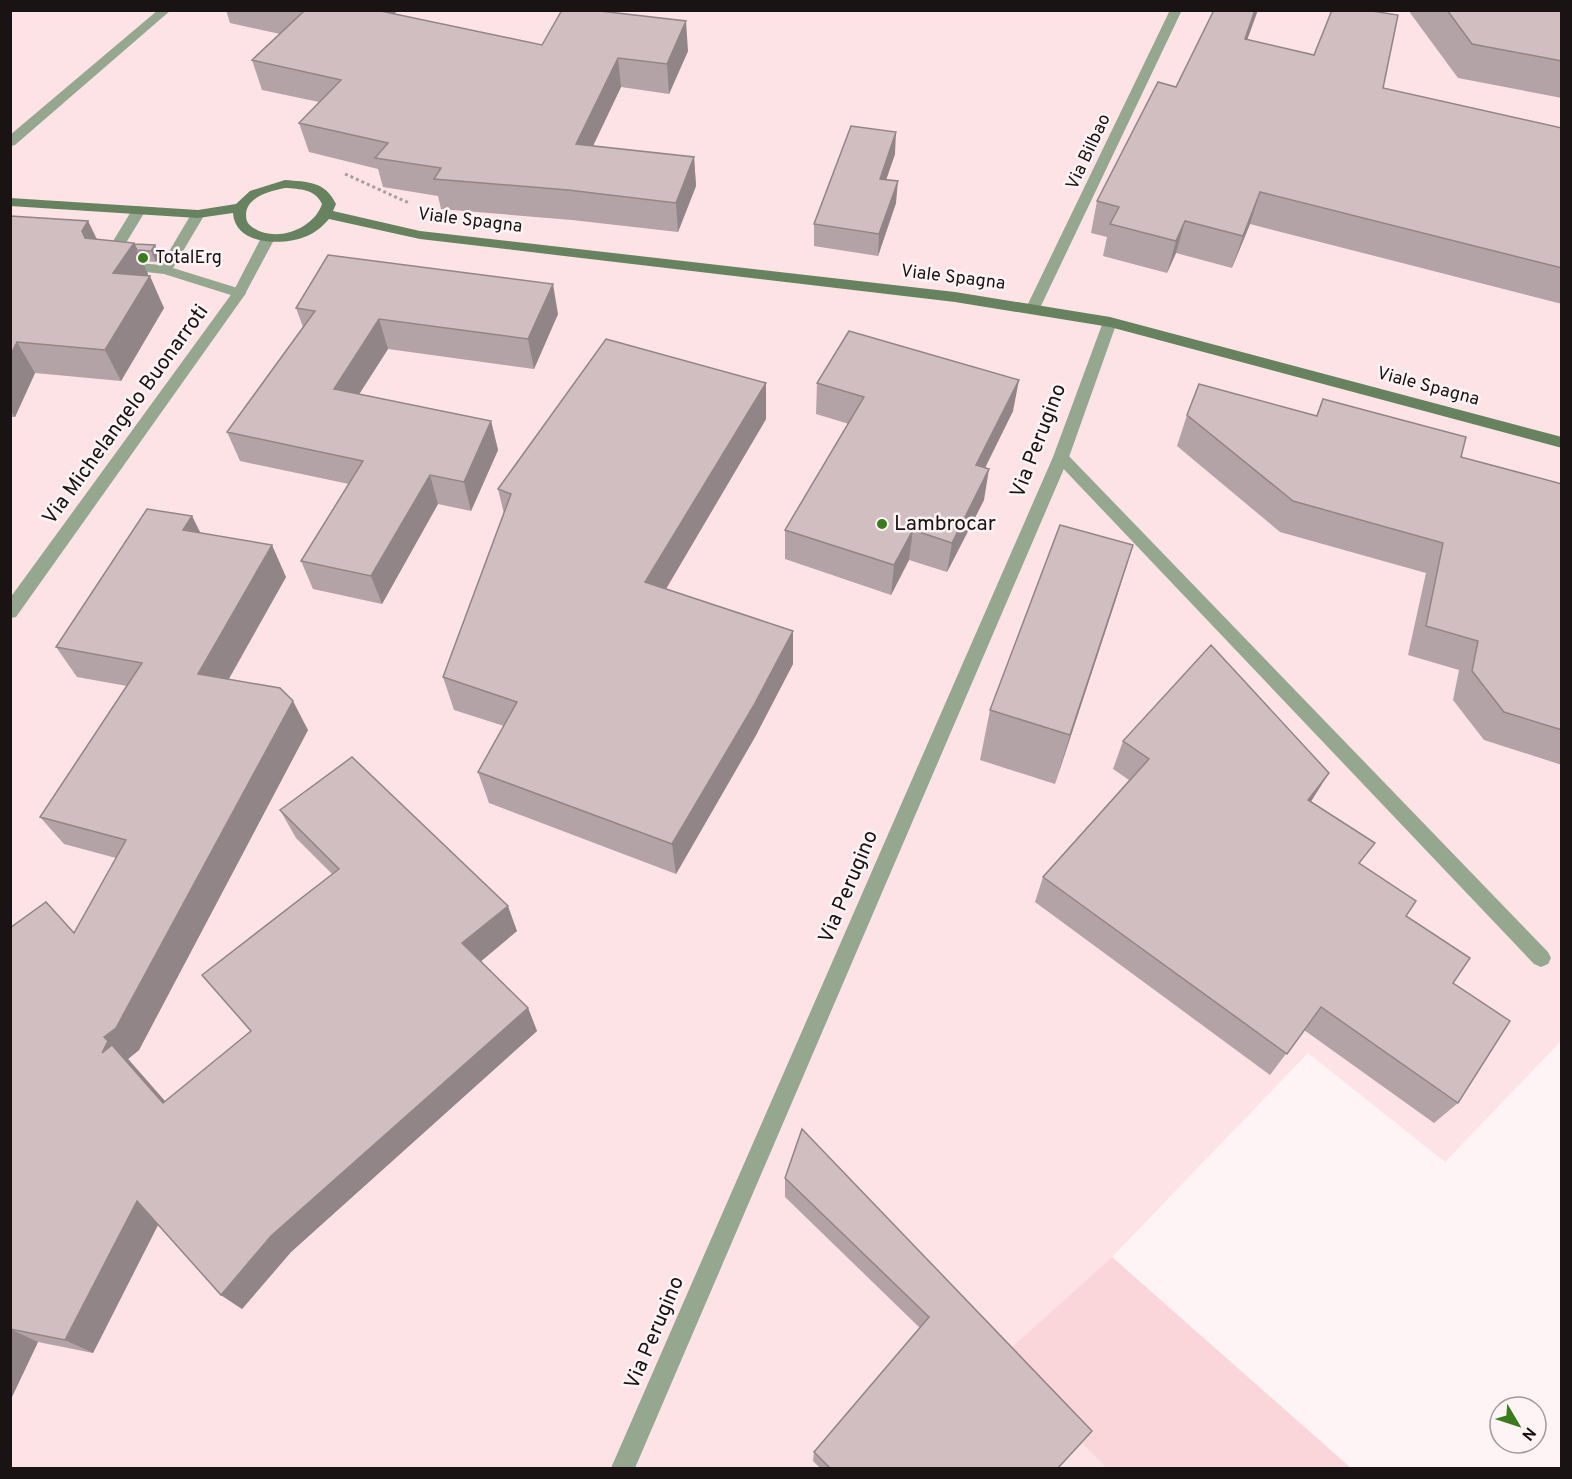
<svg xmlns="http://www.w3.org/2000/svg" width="1572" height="1479" font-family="Overpass,sans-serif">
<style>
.built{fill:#fde2e6}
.green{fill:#fad6db}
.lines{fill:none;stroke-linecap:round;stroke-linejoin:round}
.path{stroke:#a79ea0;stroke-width:3;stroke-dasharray:3 3;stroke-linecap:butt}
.lane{fill:#95a88f;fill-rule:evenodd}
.street{fill:#95a88f;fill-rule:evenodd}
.secondary{fill:#67825e;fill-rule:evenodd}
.wall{fill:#b3a3a6}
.shaded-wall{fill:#928587}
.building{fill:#d0bec1;stroke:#928587;stroke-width:1.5}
.poi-dot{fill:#3a7c1d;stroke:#fef3f5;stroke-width:2}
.labels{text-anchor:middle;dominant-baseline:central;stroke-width:5;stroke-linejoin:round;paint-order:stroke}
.far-street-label{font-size:18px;fill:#191314;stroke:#fef3f5}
.far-poi-label{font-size:18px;fill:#191314;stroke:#fef3f5;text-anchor:start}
.street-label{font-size:21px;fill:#191314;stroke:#fef3f5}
.poi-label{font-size:21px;fill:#191314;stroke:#fef3f5;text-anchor:start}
</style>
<rect width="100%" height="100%" fill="#fef3f5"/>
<!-- built -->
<path class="built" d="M 10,11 L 1561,11 L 1561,1041 L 1445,1162 L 1308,1053 L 1112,1257 L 1001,1358 L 1106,1468 L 11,1468 Z"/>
<!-- green -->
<path class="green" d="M 1112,1257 L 1351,1468 L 1106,1468 L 1000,1358 Z"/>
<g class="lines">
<!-- path -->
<path class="path" d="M 345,174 L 409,203"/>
<!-- lane -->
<path class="lane" d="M 139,206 L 146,210 L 115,261 L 161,265 L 193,211 L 203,211 L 205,214 L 173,268 L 244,290 L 246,293 L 244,296 L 234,296 L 164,274 L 101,267 L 99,264 L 132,210 Z
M 1061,451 L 1066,453 L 1548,952 L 1551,958 L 1548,964 L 1541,967 L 1534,964 L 1056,461 L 1053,457 L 1056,453 Z"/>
<!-- street -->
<path class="street" d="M 158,10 L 171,10 L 15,145 L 10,146 L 10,135 Z
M 1170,10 L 1182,10 L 1040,308 L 1033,313 L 1028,311 L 1026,308 Z
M 268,234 L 275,238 L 244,296 L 16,617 L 10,618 L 10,598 L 233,292 L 261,238 Z
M 1110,317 L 1117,322 L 1069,457 L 635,1468 L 611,1468 L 1053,457 L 1103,322 Z"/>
<!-- secondary -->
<path class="secondary" d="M 285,180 C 308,182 325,181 336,204 L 333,211 L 420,231 L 955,292 L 1110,317 L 1562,437 L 1562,448 L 1110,327 L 955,302 L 420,239 L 329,219 C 323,226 316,232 307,236 C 284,246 235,246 233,213 L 198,218 L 10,206 L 10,198 L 198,210 L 236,204 L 250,191 ZM 285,188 C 300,189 315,189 322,204 C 314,229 275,244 252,227 C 248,224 246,221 246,215 C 246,197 270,191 285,188 Z"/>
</g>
<!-- wall -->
<path class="wall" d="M 226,10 L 398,10 L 394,14 L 542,45 L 688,51 L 669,94 L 621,87 L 593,146 L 694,157 L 696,186 L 678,232 L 572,220 L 441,209 L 438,196 L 383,187 L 378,169 L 309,152 L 299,123 L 319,102 L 262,90 L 252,60 L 280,34 L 230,23 Z
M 1408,10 L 1562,10 L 1562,98 L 1458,78 Z
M 1247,40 L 1383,88 L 1562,128 L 1562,304 L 1250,224 L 1232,268 L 1176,253 L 1167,273 L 1103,256 L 1107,237 L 1091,233 L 1097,201 L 1176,87 Z
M 895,154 L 886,179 L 896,203 L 878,256 L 814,246 L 814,224 Z
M 10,216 L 88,221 L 97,239 L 134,244 L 155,245 L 160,256 L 156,262 L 142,261 L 148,274 L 147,276 L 164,308 L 121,381 L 35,373 L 15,417 L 10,417 Z
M 296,308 L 558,314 L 534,369 L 388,349 L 359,394 L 491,421 L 498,450 L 471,511 L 438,504 L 382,604 L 313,589 L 301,561 L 349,484 L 240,461 L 227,432 L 303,327 Z
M 766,383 L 766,419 L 666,589 L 793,631 L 793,664 L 755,737 L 676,874 L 489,803 L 478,772 L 504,726 L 454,710 L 443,677 L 504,514 L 498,489 Z
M 817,383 L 1013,411 L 985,468 L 984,500 L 947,572 L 909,560 L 891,595 L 785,559 L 785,530 L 849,424 L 816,414 Z
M 1323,399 L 1461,457 L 1562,484 L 1562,765 L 1484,740 L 1453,700 L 1459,670 L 1408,655 L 1426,573 L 1280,532 L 1177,446 L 1187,415 L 1316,416 Z
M 192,516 L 200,533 L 286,577 L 229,679 L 308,730 L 139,1050 L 128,1059 L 165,1101 L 251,1031 L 202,975 L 332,874 L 296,838 L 280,810 L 517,931 L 481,961 L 528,1008 L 537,1031 L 291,1252 L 242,1309 L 221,1295 L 158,1225 L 93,1353 L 38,1342 L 10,1401 L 10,928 L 75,933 L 116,858 L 64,844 L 40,817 L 127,686 L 77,677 L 56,647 Z
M 1133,545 L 1116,599 L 1055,784 L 980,760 L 990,710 Z
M 1123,741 L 1311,802 L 1360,864 L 1406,916 L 1453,983 L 1458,1103 L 1434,1123 L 1304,1030 L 1270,1075 L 1035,902 L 1043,877 L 1129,780 L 1113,769 Z
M 802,1129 L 1058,1468 L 820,1468 L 813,1461 L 814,1452 L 920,1328 L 785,1197 L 785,1178 Z"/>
<!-- shaded-wall -->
<path class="shaded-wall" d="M 365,10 L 398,10 L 372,37 Z
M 1255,10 L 1258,10 L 1236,71 L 1245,39 Z
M 686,21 L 688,51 L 669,94 L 667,64 Z
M 618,58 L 621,87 L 580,173 L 576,144 Z
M 896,132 L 895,154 L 879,201 L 880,179 Z
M 694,157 L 696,186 L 678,232 L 676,203 Z
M 898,181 L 896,203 L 878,256 L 879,234 Z
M 1260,192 L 1250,224 L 1232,268 L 1243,236 Z
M 88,221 L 103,253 L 97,263 L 82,231 Z
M 1185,221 L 1176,253 L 1167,273 L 1176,241 Z
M 134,243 L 148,274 L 128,304 L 113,273 Z
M 155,245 L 160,256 L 156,262 L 151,251 Z
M 150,276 L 164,308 L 121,381 L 105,350 Z
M 553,284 L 558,314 L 534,369 L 528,339 Z
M 379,319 L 388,349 L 344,418 L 334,389 Z
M 17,342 L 35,373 L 15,417 L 10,410 L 10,356 Z
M 1019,380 L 1013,411 L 971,496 L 976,465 Z
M 766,383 L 766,419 L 650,616 L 645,582 Z
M 491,421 L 498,450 L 471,511 L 464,482 Z
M 989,469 L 984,500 L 947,572 L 952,543 Z
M 430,475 L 438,504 L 382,604 L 371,576 Z
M 192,516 L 208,548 L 183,530 Z
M 913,530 L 909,560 L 891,595 L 894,565 Z
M 272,545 L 286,577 L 215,703 L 198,674 Z
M 1133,545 L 1116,599 L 1055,784 L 1070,735 Z
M 793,631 L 793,664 L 755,737 L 676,874 L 672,844 Z
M 293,701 L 308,730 L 139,1050 L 128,1059 L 185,1124 L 163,1103 L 102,1053 L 104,1037 Z
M 1329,773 L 1312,800 L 1292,827 L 1308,800 Z
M 508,906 L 517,931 L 473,968 L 462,943 Z
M 528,1008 L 537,1031 L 291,1252 L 242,1309 L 221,1295 L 271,1236 Z
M 137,1201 L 161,1219 L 93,1353 L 65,1340 Z
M 10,1329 L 38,1342 L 10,1401 Z"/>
<!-- building -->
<path class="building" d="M 297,10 L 376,10 L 542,45 L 562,10 L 591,10 L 686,21 L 667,64 L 618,58 L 576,144 L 694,157 L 676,203 L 568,190 L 434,179 L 441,168 L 375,158 L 388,143 L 299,123 L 341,80 L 252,60 L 303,12 Z
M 1214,10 L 1255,10 L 1245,39 L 1314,55 L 1332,10 L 1365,10 L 1398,15 L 1383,88 L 1562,128 L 1562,268 L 1260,192 L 1243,236 L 1185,221 L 1176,241 L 1110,224 L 1119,207 L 1097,201 L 1158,82 L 1176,87 Z
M 1447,10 L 1562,10 L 1562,61 L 1472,44 Z
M 851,126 L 896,132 L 880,179 L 898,181 L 879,234 L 814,224 Z
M 10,216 L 88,221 L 82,231 L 85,238 L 134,243 L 113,273 L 150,276 L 105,350 L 17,342 L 10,356 Z
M 134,244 L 155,245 L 151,251 L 137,250 Z
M 328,255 L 553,284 L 528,339 L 379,319 L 334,389 L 491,421 L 464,482 L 430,475 L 371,576 L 301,561 L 363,461 L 227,432 L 315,311 L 296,308 Z
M 849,331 L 1019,380 L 976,465 L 989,469 L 952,543 L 913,530 L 894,565 L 785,530 L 864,397 L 817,383 Z
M 606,339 L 766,383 L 645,582 L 793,631 L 754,705 L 672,844 L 478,772 L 517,702 L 443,677 L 511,494 L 498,489 Z
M 1199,384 L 1317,416 L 1323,399 L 1466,437 L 1461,457 L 1562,484 L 1562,730 L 1504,712 L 1472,671 L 1478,641 L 1426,626 L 1443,543 L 1293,501 L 1187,415 Z
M 147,509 L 192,516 L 183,530 L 272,545 L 198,674 L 280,688 L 293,701 L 116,1028 L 104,1037 L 108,1041 L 102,1053 L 112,1045 L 163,1103 L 251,1031 L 202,975 L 339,869 L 280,810 L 352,757 L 508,906 L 462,943 L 528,1008 L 271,1236 L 221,1295 L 137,1201 L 65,1340 L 10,1329 L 10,928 L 46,902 L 74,933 L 126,840 L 40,817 L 142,663 L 56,647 Z
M 1060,525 L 1133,545 L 1070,735 L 990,710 Z
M 1211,645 L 1329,773 L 1308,800 L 1375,843 L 1359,863 L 1416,901 L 1406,916 L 1470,958 L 1453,983 L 1510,1021 L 1458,1103 L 1321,1007 L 1287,1054 L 1043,877 L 1149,759 L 1123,741 Z
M 802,1129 L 1092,1431 L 1058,1468 L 830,1468 L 814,1452 L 929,1317 L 785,1178 Z"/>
<!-- markers -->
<g class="poi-dot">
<circle cx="143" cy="258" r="6"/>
<circle cx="882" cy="524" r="6"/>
</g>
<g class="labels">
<!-- far-street labels -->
<g class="far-street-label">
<text transform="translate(1089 152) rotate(-65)">Via Bilbao</text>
<text transform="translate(470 221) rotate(7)">Viale Spagna</text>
<text transform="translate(953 278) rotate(7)">Viale Spagna</text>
<text transform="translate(1428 387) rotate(15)">Viale Spagna</text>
</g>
<!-- far-poi labels -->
<g class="far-poi-label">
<text x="155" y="258">TotalErg</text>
</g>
<!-- street labels -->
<g class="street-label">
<text transform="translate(126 415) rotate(-54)">Via Michelangelo Buonarroti</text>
<text transform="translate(1039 441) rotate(-69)">Via Perugino</text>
<text transform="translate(849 887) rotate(-67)">Via Perugino</text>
<text transform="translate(655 1333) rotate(-67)">Via Perugino</text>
</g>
<!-- poi labels -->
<g class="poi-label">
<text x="894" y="524">Lambrocar</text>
</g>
</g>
<!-- border -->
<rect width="1572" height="1479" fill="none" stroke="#191314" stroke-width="24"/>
<!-- north arrow -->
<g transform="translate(1518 1425) rotate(129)"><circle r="28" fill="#fef3f5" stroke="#a2999b" stroke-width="1.5"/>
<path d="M0-4.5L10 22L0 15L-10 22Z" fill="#3a7c1d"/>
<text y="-9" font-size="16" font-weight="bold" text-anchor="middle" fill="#191314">N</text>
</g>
</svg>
